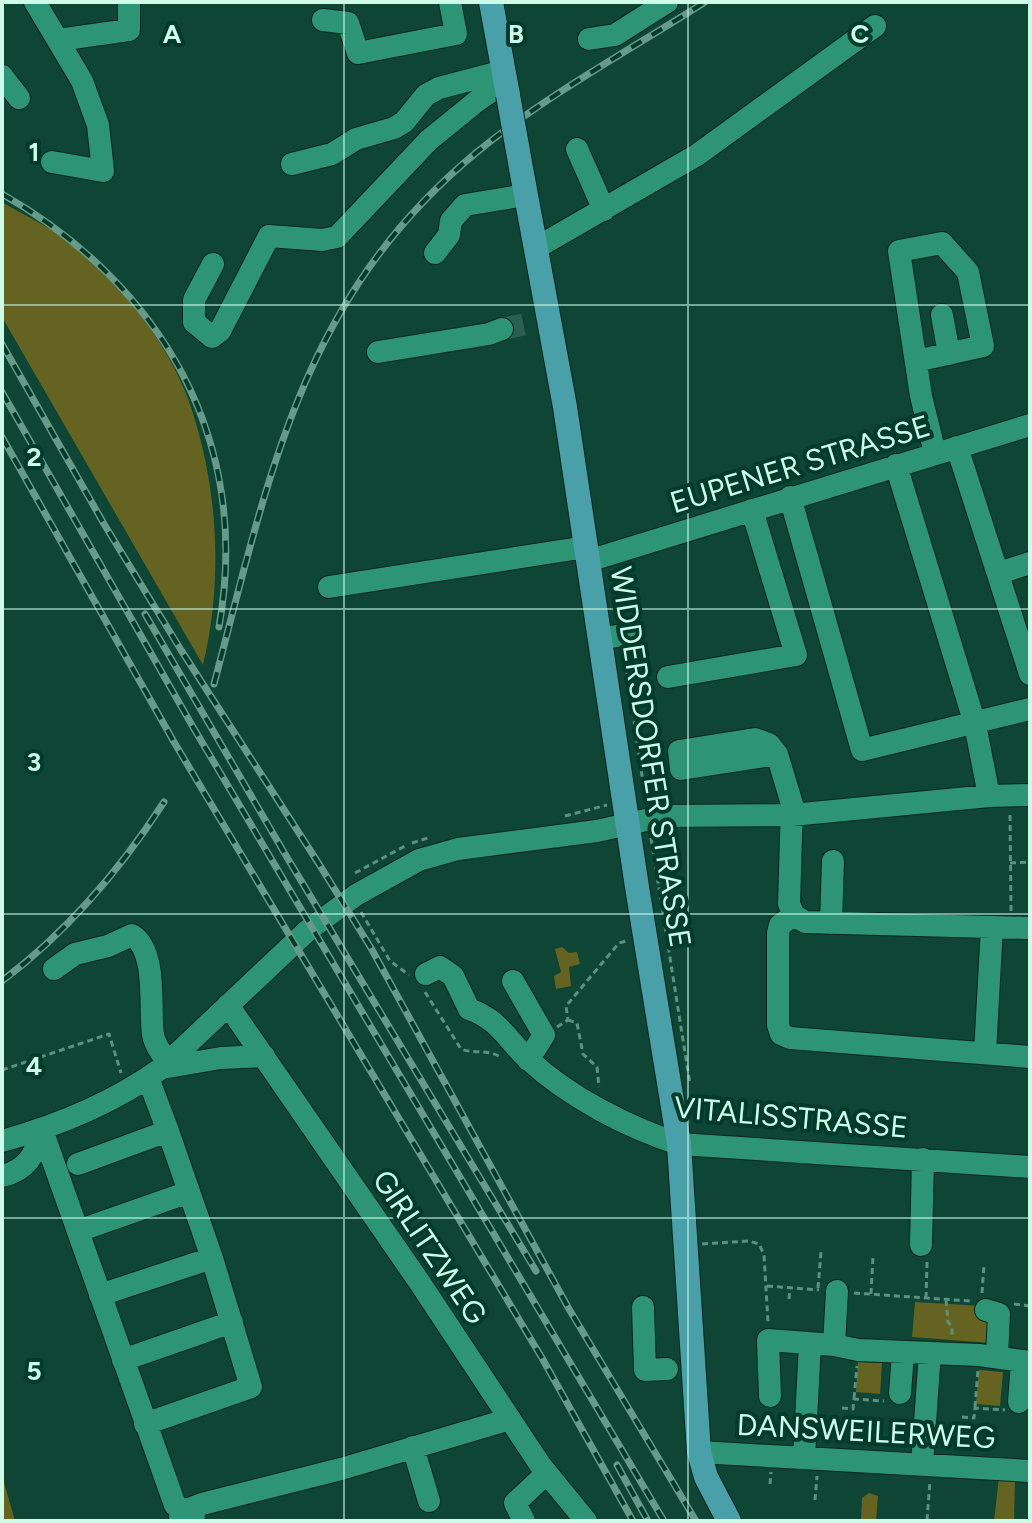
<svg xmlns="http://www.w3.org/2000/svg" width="1032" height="1523" font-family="Figtree,sans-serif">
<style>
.green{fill:#646321}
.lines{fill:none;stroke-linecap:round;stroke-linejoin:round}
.minor-tunnel{stroke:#2b6050;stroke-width:22;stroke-dasharray:22 11;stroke-linecap:butt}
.minor-casing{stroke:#09281f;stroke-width:24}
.major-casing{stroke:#09281f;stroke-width:26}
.path{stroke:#5c907f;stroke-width:3;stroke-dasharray:6 4;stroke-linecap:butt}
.minor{stroke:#2e9476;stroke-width:22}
.major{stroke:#49a0a9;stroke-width:24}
.rail-casing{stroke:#679a88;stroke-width:7}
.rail{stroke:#003b2b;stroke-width:4;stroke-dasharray:12;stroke-linecap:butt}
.major-bridge-casing{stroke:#09281f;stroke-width:26;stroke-linecap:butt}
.major-bridge{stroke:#49a0a9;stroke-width:24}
.grid{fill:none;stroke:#cefce9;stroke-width:2;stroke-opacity:0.55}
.labels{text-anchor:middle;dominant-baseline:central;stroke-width:8;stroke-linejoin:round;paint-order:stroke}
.street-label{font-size:30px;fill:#cefce9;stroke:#003b2b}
.grid-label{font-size:26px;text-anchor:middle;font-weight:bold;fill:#cefce9;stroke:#003b2b;stroke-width:8;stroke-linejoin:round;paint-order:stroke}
</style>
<rect width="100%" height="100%" fill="#0e4535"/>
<!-- green -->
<path class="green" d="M 2,202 C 22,214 46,225 65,239 C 114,274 165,339 187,396 C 218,480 224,579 203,665 L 2,317 Z
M 562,947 L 569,953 L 577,952 L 580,964 L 569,967 L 571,986 L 556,989 L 554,976 L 561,972 L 555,949 Z
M 915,1302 L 982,1306 L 987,1317 L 991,1343 L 912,1337 Z
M 858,1362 L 882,1363 L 880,1394 L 856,1392 Z
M 979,1370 L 1003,1372 L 1000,1406 L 976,1404 Z
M 2,1475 L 15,1521 L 2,1521 Z
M 999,1477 L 1015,1479 L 1014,1521 L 994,1521 Z
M 869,1493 L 878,1496 L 876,1521 L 861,1521 L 862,1498 Z"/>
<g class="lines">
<!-- minor-tunnel -->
<path class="minor-tunnel" d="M 502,329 L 530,323"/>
<!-- minor casing -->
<g class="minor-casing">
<path id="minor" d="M 35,2 L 82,81 L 98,125 L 103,171 L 52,162
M 323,20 L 348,23 L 358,53 L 456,34 L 450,2
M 589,39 L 615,35 L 667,2
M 58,40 L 129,30 L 129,2
M 2,76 L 19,98
M 577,149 L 604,210
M 292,164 L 332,154 L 356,139 L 394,128 L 404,122 L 426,95 L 439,88 L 504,71
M 536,248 L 697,155 L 875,26
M 435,253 L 449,235 L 451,221 L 465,205 L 526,195
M 213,264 L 194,300 L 194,322 L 212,337 L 220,331 L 269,236 L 322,240 L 337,237 L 429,140 L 477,101 L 506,81
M 942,315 L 949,354
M 378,352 L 489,334 L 502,329
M 916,361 L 983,346 L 968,272 L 942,243 L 899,251 L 921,396 L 935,453
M 957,447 L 1030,674
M 896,465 L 975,724 L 989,796
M 790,497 L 862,750 L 1030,709
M 588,561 L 1030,425
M 999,573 L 1030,563
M 329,587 L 586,547
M 601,638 L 626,635
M 668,677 L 796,655 L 752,510
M 777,754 L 681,769 L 679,751 L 755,739 L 769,744 L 777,754 L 792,804 L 789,904 L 794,915 L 805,922 L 1030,928
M 794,915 L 780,925 L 778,933 L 778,1025 L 781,1034 L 790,1038 L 1030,1057
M 831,923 L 833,861
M 54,969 L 75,954 L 108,946 L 132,935 C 158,951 149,1009 153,1034 C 154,1044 162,1054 168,1063
M 426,974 L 440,967 L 453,976 L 469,1009 C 500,1020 506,1039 529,1060 C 569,1097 627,1127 679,1144 L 1030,1167
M 513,981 L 544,1035 L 528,1060
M 228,1005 L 420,1283 L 541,1466 L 586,1521
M 985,1053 L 992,927
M 162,1068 L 221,1058 L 264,1056
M 148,1078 L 168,1131
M 42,1130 L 175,1505 L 194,1516
M 2,1141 C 60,1125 113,1103 162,1068 L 307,931 L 356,895 L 419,860 L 458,849 L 597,831 L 664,816 L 792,815 L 989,796 L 1030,795
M 78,1164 L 168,1131 L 212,1258 L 251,1387 L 145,1424
M 2,1176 C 28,1170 35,1154 42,1130
M 78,1231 L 189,1192
M 921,1245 L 923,1159
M 100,1295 L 212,1258
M 643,1307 L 645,1370 L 667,1369
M 986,1310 L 999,1314 L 997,1357
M 834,1345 L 837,1291
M 123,1360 L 232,1322
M 900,1393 L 903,1353
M 770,1396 L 768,1340 L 834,1345 L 858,1350 L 979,1355 L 1030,1362
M 1019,1402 L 1022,1362
M 413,1447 L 429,1501
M 699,1452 L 1030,1471
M 804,1458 L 810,1344
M 922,1464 L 930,1353
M 180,1517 L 184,1511 L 202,1504 L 341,1469 L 510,1419
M 524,1521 L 515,1503 L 547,1473"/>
</g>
<!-- major casing -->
<g class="major-casing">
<path id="major" d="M 491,2 L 508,95
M 521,168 L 565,407 L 637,887 L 679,1144 L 699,1452 L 706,1477 L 729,1521"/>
</g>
<!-- path -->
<path class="path" d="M 624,652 L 646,803
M 1010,815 L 1011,911
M 565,816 L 607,805
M 651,838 L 690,1084
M 412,843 L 431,837
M 1010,863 L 1030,862
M 355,873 L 405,846
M 361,912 L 390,961 L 409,975
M 425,992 L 461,1049 C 474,1054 489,1049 500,1057
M 568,1020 L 577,1023 L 583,1054 L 597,1067 L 599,1087
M 557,1027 L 568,1020 L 566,1006 L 619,943 L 626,941
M 2,1070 L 109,1034 L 121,1073
M 702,1244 L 749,1241 L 759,1244 L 764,1255 L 768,1322
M 767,1286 L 819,1290
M 818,1288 L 821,1252
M 854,1293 L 970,1301
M 982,1293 L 984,1265
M 871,1294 L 873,1256
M 926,1298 L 927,1262
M 789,1299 L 790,1287
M 946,1300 L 948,1322 L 952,1327 L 952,1338
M 1014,1304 L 1030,1306
M 854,1398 L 857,1366
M 975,1407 L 978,1370
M 842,1408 L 853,1409 L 854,1399 L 884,1401
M 962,1417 L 974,1418 L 975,1408 L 1005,1410
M 770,1484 L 771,1472
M 815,1500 L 817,1476
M 927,1520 L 930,1481"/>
<!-- minor -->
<use href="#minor" class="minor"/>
<!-- major -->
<use href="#major" class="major"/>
<!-- rail casing -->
<g class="rail-casing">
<path id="rail" d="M 2,194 C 162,285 252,441 219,627
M 2,344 L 104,524 L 181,650 L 319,864 L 371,948 L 569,1309 L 696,1521
M 2,392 L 193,727 L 664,1521
M 2,437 L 174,742 L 542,1358 L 633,1521
M 145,614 L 285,854 L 536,1271
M 214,684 C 269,477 301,297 477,152 C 545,96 630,50 705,2
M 2,981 C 67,932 120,870 164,802
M 617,1465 L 648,1521"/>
</g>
<!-- rail -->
<use href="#rail" class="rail"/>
<!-- major-bridge casing -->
<g class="major-bridge-casing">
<path id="major-bridge" d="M 508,95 L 521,168"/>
</g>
<!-- major-bridge -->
<use href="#major-bridge" class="major-bridge"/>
</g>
<!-- grid -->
<path class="grid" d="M 344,2 L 344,1521M 688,2 L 688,1521M 2,305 L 1030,305M 2,609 L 1030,609M 2,914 L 1030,914M 2,1218 L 1030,1218"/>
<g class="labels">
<!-- street labels -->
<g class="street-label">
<text transform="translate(800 464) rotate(-17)">EUPENER STRASSE</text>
<text transform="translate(651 757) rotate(81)">WIDDERSDORFER STRASSE</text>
<text transform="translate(791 1117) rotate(5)">VITALISSTRASSE</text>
<text transform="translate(430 1247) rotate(56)">GIRLITZWEG</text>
<text transform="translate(866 1431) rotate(3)">DANSWEILERWEG</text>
</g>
</g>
<g class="grid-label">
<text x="172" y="43">A</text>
<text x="516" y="43">B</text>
<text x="860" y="43">C</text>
<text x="34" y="161">1</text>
<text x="34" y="466">2</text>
<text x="34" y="771">3</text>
<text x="34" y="1075">4</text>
<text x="34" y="1380">5</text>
</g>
<!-- border -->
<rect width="1032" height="1523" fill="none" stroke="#cefce9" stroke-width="8"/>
</svg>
